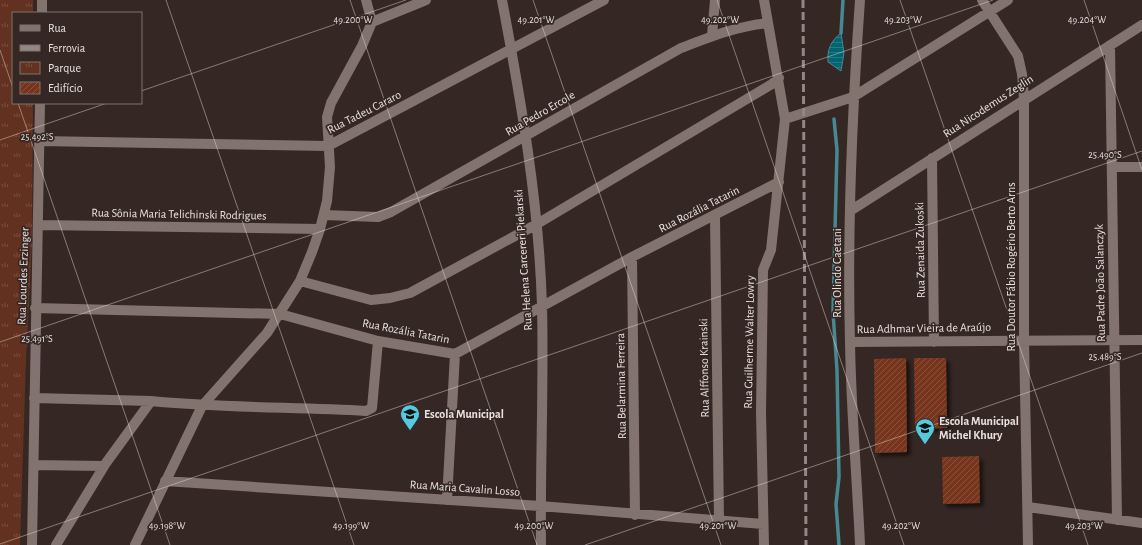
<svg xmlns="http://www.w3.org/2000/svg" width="1142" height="545" font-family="'Alegreya Sans',sans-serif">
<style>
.park{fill:url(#park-tufts)}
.water{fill:url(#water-rules);stroke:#478992}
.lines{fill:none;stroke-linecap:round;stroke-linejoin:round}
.stream{stroke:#478992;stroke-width:3.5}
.building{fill:url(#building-hatch);filter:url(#shadow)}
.minor{stroke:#82736e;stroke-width:10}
.rail{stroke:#928784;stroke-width:3;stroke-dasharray:8 4;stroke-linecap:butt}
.ticks{fill:none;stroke:#e9e1de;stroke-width:1;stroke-opacity:0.45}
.labels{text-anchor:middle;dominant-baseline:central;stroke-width:3.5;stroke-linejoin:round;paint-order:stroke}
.street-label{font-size:12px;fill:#e9e1de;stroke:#352824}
.poi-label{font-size:12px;font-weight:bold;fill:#e9e1de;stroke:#352824;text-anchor:start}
.ticks-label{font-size:10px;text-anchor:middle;fill:#e9e1de;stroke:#352824;stroke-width:3.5;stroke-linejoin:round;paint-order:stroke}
</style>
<defs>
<pattern id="park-tufts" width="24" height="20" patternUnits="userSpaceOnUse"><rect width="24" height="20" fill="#63311f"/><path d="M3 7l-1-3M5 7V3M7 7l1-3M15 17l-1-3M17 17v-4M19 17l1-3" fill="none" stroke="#794f3f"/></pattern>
<pattern id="water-rules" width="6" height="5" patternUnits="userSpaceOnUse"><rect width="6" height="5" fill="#026371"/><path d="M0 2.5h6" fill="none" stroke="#277985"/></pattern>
<pattern id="building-hatch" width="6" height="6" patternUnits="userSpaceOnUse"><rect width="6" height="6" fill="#76341d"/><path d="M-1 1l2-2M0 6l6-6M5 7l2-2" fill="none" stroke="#8a513d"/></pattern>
<filter id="shadow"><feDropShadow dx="3.5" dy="3.5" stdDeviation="2" flood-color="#0009"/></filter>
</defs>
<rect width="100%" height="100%" fill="#352824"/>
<!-- park -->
<path class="park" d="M 0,0 L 33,0 L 33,13 L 13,13 L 13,103 L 33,103 L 32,242 L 26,359 L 20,545 L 0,545 Z"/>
<!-- water -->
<path class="water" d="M 841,33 L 844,53 L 841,71 L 828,62 C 827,49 831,41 841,33 Z"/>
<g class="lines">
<!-- stream -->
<path class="stream" d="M 841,33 L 843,0
M 834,119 L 837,150 L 833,312 L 837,370 L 839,477 L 836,504 L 839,545"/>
</g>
<!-- building -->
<path class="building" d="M 906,358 L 907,452 L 875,453 L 874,359 Z
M 914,358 L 946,358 L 947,428 L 915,429 Z
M 979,456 L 980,503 L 943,504 L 942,457 Z"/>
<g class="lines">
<!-- minor -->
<path class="minor" d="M 502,0 C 521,101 539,203 542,306 C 544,385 540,465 541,545
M 860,0 C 852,114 847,228 850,342 C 851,410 857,477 860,545
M 982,0 L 1018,56 L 1022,74 L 1024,98 L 1024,340 L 1028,545
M 42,13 L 42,0
M 372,22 L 426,0
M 712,36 L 715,0
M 1110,45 L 1117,520
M 785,119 L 853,97 L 1008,0
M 39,141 L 328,146 L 604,0
M 932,158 L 934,342
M 1112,167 L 1142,167
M 850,211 L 1142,25
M 324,215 L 378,217 L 391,212 L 681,48 C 710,37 737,26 768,23
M 715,216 L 719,521
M 38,225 L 320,229
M 632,257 L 635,515
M 300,281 L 371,300 L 390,298 L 410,293 L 537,224 L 772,84 L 779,78
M 35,308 L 280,314 L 378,341 L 455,354 L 632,257 L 779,182
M 850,342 L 1142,340
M 34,398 L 151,401
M 34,465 L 104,466
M 165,481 L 540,506 L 763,524
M 447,500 L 455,354
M 1028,507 L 1142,523
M 32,545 L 40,103
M 56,545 L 106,463 L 151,401 C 223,408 294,407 366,411 L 372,408 L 378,341
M 135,545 L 202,406 L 267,333 L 300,281 L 312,252 L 320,229 L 327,201 L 330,167 L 327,117 L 331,103 L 362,46 L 372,22 L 366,0
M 764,545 L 761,413 L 763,270 L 771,250 L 785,119 L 764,0"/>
<!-- rail -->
<path class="rail" d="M 803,0 L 806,545"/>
</g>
<!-- ticks -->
<path class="ticks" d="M 166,0 L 354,545M 350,0 L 537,545M 533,0 L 721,545M 717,0 L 904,545M 900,0 L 1088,545M 1084,0 L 1142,170M 0,50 L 13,88M 141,91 L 406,0M 18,103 L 170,545M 0,140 L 107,103M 0,342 L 993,0M 0,544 L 1142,151M 585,545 L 1142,353"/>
<!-- icons -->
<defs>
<g id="school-pin" transform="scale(1)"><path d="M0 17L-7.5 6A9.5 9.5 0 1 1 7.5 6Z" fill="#55cadf" stroke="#352824"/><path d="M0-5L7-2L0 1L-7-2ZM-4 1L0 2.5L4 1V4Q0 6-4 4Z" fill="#111"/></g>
</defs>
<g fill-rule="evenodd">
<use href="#school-pin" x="410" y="414"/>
<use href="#school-pin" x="925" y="428"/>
</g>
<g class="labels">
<!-- street labels -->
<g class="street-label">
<text transform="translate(988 106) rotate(-33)">Rua Nicodemus Zeglin</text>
<text transform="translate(364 112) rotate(-27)">Rua Tadeu Cararo</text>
<text transform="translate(540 113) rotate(-30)">Rua Pedro Ercole</text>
<text transform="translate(699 209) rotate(-27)">Rua Rozália Tatarin</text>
<text transform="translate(179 214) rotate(1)">Rua Sônia Maria Telichinski Rodrigues</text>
<text transform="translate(920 250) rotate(-91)">Rua Zenaida Zukoski</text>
<text transform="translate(523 260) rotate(-94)">Rua Helena Carcereri Piekarski</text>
<text transform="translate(1011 267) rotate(-90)">Rua Doutor Fábio Rogério Berto Arns</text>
<text transform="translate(837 273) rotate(-90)">Rua Olindo Caetani</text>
<text transform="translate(23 276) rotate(-88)">Rua Lourdes Erzinger</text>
<text transform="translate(1100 283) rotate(-91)">Rua Padre João Salanczyk</text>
<text transform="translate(924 328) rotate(-1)">Rua Adhmar Vieira de Araújo</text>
<text transform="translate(406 331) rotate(11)">Rua Rozália Tatarin</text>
<text transform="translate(749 342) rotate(-89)">Rua Guilherme Walter Lowry</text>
<text transform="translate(704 368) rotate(-91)">Rua Alffonso Krainski</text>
<text transform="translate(621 386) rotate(-91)">Rua Belarmina Ferreira</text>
<text transform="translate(465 488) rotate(4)">Rua Maria Cavalin Losso</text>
</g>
<!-- poi labels -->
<g class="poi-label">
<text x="424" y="414">Escola Municipal</text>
<text x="939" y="421">Escola Municipal<tspan x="939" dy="14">Michel Khury</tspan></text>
</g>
</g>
<g class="ticks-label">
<text x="903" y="23">49.203°W</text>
<text x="1087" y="23">49.204°W</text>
<text x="353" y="23">49.200°W</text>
<text x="536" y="23">49.201°W</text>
<text x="720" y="23">49.202°W</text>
<text x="37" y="140">25.492°S</text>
<text x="1105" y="158">25.490°S</text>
<text x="37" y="342">25.491°S</text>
<text x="1105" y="360">25.489°S</text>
<text x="167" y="529">49.198°W</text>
<text x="351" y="529">49.199°W</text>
<text x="534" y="529">49.200°W</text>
<text x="718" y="529">49.201°W</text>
<text x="901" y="529">49.202°W</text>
<text x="1084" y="529">49.203°W</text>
</g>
<!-- legend -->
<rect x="12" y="12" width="130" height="92" fill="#352824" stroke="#7d726e"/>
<rect x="20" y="25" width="20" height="6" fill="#82736e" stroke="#7d726e"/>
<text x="48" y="32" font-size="12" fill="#e9e1de">Rua</text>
<rect x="20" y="45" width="20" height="6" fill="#928784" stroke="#7d726e"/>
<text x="48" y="52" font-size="12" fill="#e9e1de">Ferrovia</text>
<rect x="20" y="62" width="20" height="12" fill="url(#park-tufts)" stroke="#7d726e"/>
<text x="48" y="72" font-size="12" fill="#e9e1de">Parque</text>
<rect x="20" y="82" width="20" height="12" fill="url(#building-hatch)" stroke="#7d726e"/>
<text x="48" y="92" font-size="12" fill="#e9e1de">Edifício</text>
</svg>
